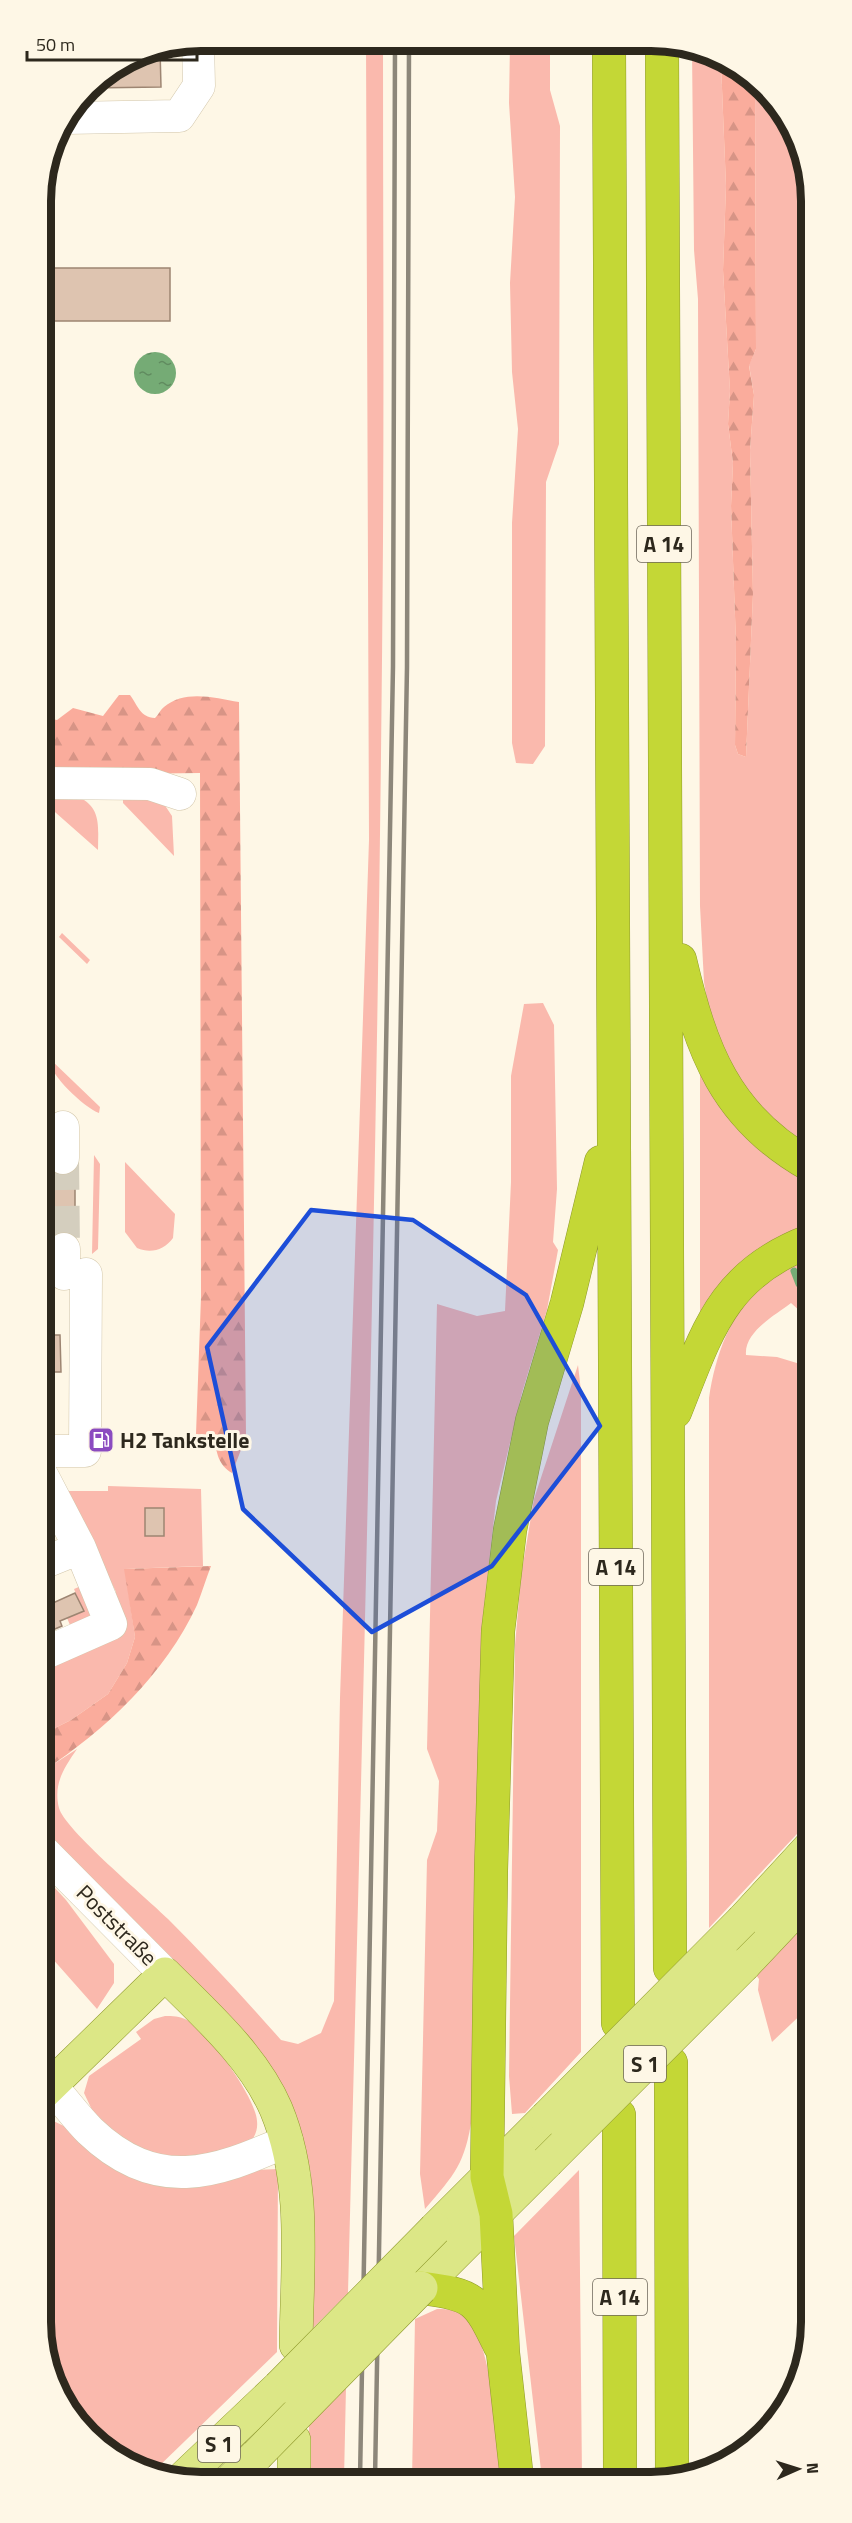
<svg xmlns="http://www.w3.org/2000/svg" width="852" height="2523" font-family="'Titillium Web',sans-serif">
<style>
.green{fill:#fab9ad}
.forest{fill:url(#forest-firs)}
.water{fill:url(#water-ripples)}
.lines{fill:none;stroke-linecap:round;stroke-linejoin:round}
.stream{stroke:#75ab75;stroke-width:7}
.building{fill:#dec4b0;stroke:#9d8572;stroke-width:1.5}
.minor-tunnel{stroke:#d4cebe;stroke-width:32;stroke-dasharray:32 16;stroke-linecap:butt}
.minor-casing{stroke:#d2c6aa;stroke-width:33}
.major-casing{stroke:#8f9a2d;stroke-width:34}
.highway-casing{stroke:#8f9a2d;stroke-width:34}
.minor{stroke:#fff;stroke-width:32}
.major{stroke:#dce786;stroke-width:33}
.highway{stroke:#c4d736;stroke-width:33}
.rail{stroke:#8d877a;stroke-width:4.5}
.major-bridge-casing{stroke:#8f9a2d;stroke-width:34;stroke-linecap:butt}
.major-bridge{stroke:#dce786;stroke-width:33}
.marked{fill:#1d4ed8;fill-opacity:0.2;stroke:#1d4ed8;stroke-width:4.5;stroke-linejoin:round}
.labels{text-anchor:middle;dominant-baseline:central;stroke-width:6;stroke-linejoin:round;paint-order:stroke}
.shield{fill:#fef7e6;stroke:#6c6659;stroke-width:1.5}
.shield-label{font-size:21px;font-weight:bold;fill:#2d281d}
.poi-label{font-size:22px;font-weight:bold;fill:#2d281d;stroke:#fef7e6;text-anchor:start}
.street-label{font-size:22px;fill:#2d281d;stroke:#fef7e6}
.rim{fill:none;stroke:#2d281d;stroke-width:8}
</style>
<defs>
<pattern id="forest-firs" width="22" height="20" patternUnits="userSpaceOnUse" patternTransform="scale(1.5)"><rect width="22" height="20" fill="#faac9c"/><path d="M5 1l3.5 6h-7zM16 11l3.5 6h-7z" fill="#d79486"/></pattern>
<pattern id="water-ripples" width="26" height="14" patternUnits="userSpaceOnUse" patternTransform="scale(1.5)"><rect width="26" height="14" fill="#75ab75"/><path d="M2 4q2-2 4 0t4 0M15 11q2-2 4 0t4 0" fill="none" stroke="#608b5f"/></pattern>
</defs>
<rect width="100%" height="100%" fill="#fef7e6"/>
<!-- green -->
<path class="green" d="M 366,42 L 383,42 C 383,208 384,374 383,540 C 379,1124 363,1709 348,2293 L 312,2329 L 311,2174 L 297,2121 L 103,1891 L 43,1834 L 43,1771 L 77,1749 C 64,1768 53,1784 59,1808 C 64,1829 148,1899 168,1919 C 207,1958 245,1999 281,2040 L 298,2044 L 321,2033 L 334,2001 L 340,1698 L 369,840 Z
M 510,43 L 550,43 L 550,90 L 560,126 L 559,444 L 546,482 L 545,746 L 533,764 L 516,763 L 512,743 L 512,523 L 518,429 L 512,372 L 510,283 L 515,197 L 509,103 Z
M 692,49 L 721,64 L 726,186 L 723,270 L 730,391 L 728,424 L 733,463 L 731,506 L 736,643 L 735,745 L 738,754 L 746,757 L 753,594 L 750,450 L 754,395 L 749,365 L 756,349 L 755,83 L 765,88 L 808,170 L 810,1151 L 787,1136 L 735,1084 L 711,1024 L 704,982 L 700,906 L 698,299 L 694,250 Z
M 123,796 L 162,801 L 172,816 L 174,856 L 123,803 Z
M 78,797 C 102,807 98,828 98,850 L 47,805 L 48,798 Z
M 62,933 L 90,960 L 87,964 L 59,937 Z
M 543,1003 L 554,1025 L 557,1189 L 553,1242 L 558,1250 L 547,1310 L 522,1393 L 496,1501 L 482,1625 L 472,2117 C 465,2164 455,2174 425,2209 L 420,2174 L 427,1860 L 437,1831 L 439,1781 L 427,1749 L 437,1304 L 477,1316 L 505,1311 L 511,1182 L 511,1076 L 524,1004 Z
M 49,1058 L 100,1107 L 99,1113 C 84,1107 48,1074 49,1058 Z
M 700,1060 L 810,1178 L 810,1228 L 700,1321 Z
M 94,1155 L 100,1164 L 98,1249 L 92,1254 Z
M 125,1162 L 175,1214 L 173,1238 C 164,1250 151,1254 137,1248 L 125,1232 Z
M 810,1258 L 810,1320 L 791,1303 C 774,1316 744,1332 746,1355 L 777,1357 L 810,1367 L 811,1819 L 709,1928 L 709,1398 C 716,1351 734,1302 776,1273 C 785,1267 799,1263 810,1258 Z
M 578,1365 L 581,1391 L 581,2052 L 525,2113 L 512,2114 L 509,2076 L 515,1645 L 521,1576 L 534,1499 Z
M 108,1486 L 201,1489 L 203,1566 L 125,1569 L 135,1637 L 127,1663 L 108,1694 L 71,1720 L 43,1734 L 43,1668 L 116,1637 L 109,1596 L 116,1592 L 67,1491 L 108,1491 Z
M 88,1583 L 103,1620 L 73,1632 L 67,1618 L 83,1611 L 74,1589 Z
M 43,1875 L 66,1900 L 114,1964 L 114,1983 L 97,2009 L 43,1948 Z
M 811,1919 L 811,2005 L 772,2042 L 758,1990 L 759,1979 L 756,1975 Z
M 165,2016 C 172,2016 180,2016 187,2020 C 208,2031 256,2098 257,2121 C 258,2130 255,2136 250,2143 L 176,2163 L 124,2146 L 93,2112 L 84,2093 L 89,2076 L 141,2039 L 136,2032 L 154,2019 Z
M 45,2117 L 66,2127 L 128,2176 L 278,2169 L 277,2352 L 154,2471 L 87,2435 L 44,2353 Z
M 579,2170 L 582,2479 L 542,2479 L 514,2236 Z
M 437,2309 C 449,2309 458,2310 467,2319 C 493,2344 497,2442 502,2479 L 412,2479 L 415,2319 Z
M 346,2387 L 344,2479 L 308,2479 L 309,2424 Z"/>
<!-- forest -->
<path class="forest" d="M 721,64 L 755,83 L 756,349 L 749,366 L 754,395 L 750,450 L 753,594 L 746,757 L 738,754 L 735,745 L 736,643 L 731,506 L 733,463 L 728,424 L 730,391 L 723,270 L 726,186 Z
M 119,695 L 130,695 C 138,706 140,717 155,718 C 159,714 161,709 164,707 C 185,689 215,698 239,702 L 246,1437 L 232,1473 C 218,1465 217,1453 214,1438 L 196,1434 L 201,1297 L 200,773 L 42,775 L 42,713 L 47,718 L 57,720 L 73,708 L 103,716 Z
M 211,1566 C 206,1579 202,1592 197,1605 C 165,1674 106,1730 43,1771 L 43,1734 L 71,1720 L 108,1694 L 127,1663 L 135,1637 L 124,1569 Z"/>
<!-- water -->
<path class="water" d="M134 373a21 21 0 1 1 42 0a21 21 0 1 1-42 0Z"/>
<g class="lines">
<!-- stream -->
<path class="stream" d="M 794,1271 L 799,1284 L 810,1295"/>
</g>
<!-- building -->
<path class="building" d="M 160,49 L 161,87 L 90,88 L 95,81 L 140,53 Z
M 41,268 L 170,268 L 170,321 L 41,321 Z
M 42,1158 L 45,1158 L 48,1167 L 55,1174 L 64,1176 L 75,1171 L 75,1235 L 65,1231 L 56,1233 L 49,1240 L 46,1249 L 42,1249 Z
M 42,1335 L 60,1335 L 61,1372 L 42,1372 Z
M 145,1508 L 164,1508 L 164,1536 L 145,1536 Z
M 43,1581 L 53,1603 L 75,1593 L 84,1611 L 60,1621 L 62,1626 L 43,1634 Z"/>
<g class="lines">
<!-- minor-tunnel -->
<path class="minor-tunnel" d="M 63,1158 L 64,1249"/>
<!-- minor casing -->
<g class="minor-casing">
<path id="minor" d="M 66,118 L 179,116 L 199,86 L 198,41
M 42,783 L 150,784 L 180,794
M 63,1127 L 63,1158
M 64,1274 L 64,1249
M 42,1451 L 85,1451 L 86,1274
M 42,1475 L 80,1548 L 111,1624 L 43,1654
M 43,1563 L 80,1548
M 43,1851 L 165,1974
M 50,2085 C 64,2100 76,2117 90,2131 C 156,2194 214,2174 287,2141"/>
</g>
<!-- major casing -->
<g class="major-casing">
<path id="major" d="M 743,1920 L 811,1846
M 744,1965 L 811,1894
M 43,2093 L 165,1974 C 205,2014 253,2056 276,2109 C 307,2183 297,2266 296,2345
M 435,2229 L 546,2118
M 421,2288 L 547,2162
M 182,2479 L 279,2387
M 232,2479 L 257,2455
M 294,2479 L 294,2440"/>
</g>
<!-- highway casing -->
<g class="highway-casing">
<path id="highway" d="M 609,43 L 618,2023
M 662,44 L 670,1968
M 680,960 C 701,1050 725,1117 810,1165
M 675,1412 C 707,1332 722,1274 810,1241
M 671,2063 L 672,2479
M 619,2115 L 620,2479
M 421,2288 C 475,2295 477,2299 500,2346
M 517,2479 L 503,2353 L 496,2214 L 487,2177 L 491,1871 L 498,1631 L 510,1530 L 532,1421 L 567,1303 L 601,1162"/>
</g>
<!-- minor -->
<use href="#minor" class="minor"/>
<!-- major -->
<use href="#major" class="major"/>
<!-- highway -->
<use href="#highway" class="highway"/>
<!-- rail -->
<path class="rail" d="M 360,2479 L 393,666 L 395,42
M 375,2479 L 407,667 L 409,42"/>
<!-- major-bridge casing -->
<g class="major-bridge-casing">
<path id="major-bridge" d="M 546,2118 L 743,1920
M 547,2162 L 744,1965
M 279,2387 L 435,2229
M 257,2455 L 421,2288"/>
</g>
<!-- major-bridge -->
<use href="#major-bridge" class="major-bridge"/>
</g>
<!-- marked area -->
<path class="marked" d="M 311,1210 L 413,1220 L 526,1295 L 600,1426 L 492,1566 L 372,1632 L 243,1509 L 207,1347 Z"/>
<!-- icons -->
<defs>
<g id="fuel-square" transform="scale(1.35)"><rect x="-9" y="-9" width="18" height="18" rx="4" fill="#8b4bc0" stroke="#fef7e6"/><path d="M-5.5-6h7V0h2V4h1.3V-2.5L3-4.5l.8-.8L6-3V5H2.5V1h-1V6h-7ZM-4.2-4.7v3.2H.2V-4.7Z" fill="#fff"/></g>
</defs>
<g fill-rule="evenodd">
<use href="#fuel-square" x="101" y="1440"/>
</g>
<g class="labels">
<!-- shield labels -->
<g class="shield">
<rect x="637" y="526" width="54" height="36" rx="4.5"/>
<rect x="589" y="1549" width="54" height="36" rx="4.5"/>
<rect x="624" y="2046" width="42" height="36" rx="4.5"/>
<rect x="593" y="2279" width="54" height="36" rx="4.5"/>
<rect x="198" y="2426" width="42" height="36" rx="4.5"/>
</g>
<g class="shield-label">
<text x="664" y="544">A 14</text>
<text x="616" y="1567">A 14</text>
<text x="645" y="2064">S 1</text>
<text x="620" y="2297">A 14</text>
<text x="219" y="2444">S 1</text>
</g>
<!-- poi labels -->
<g class="poi-label">
<text x="120" y="1440">H2 Tankstelle</text>
</g>
<!-- street labels -->
<g class="street-label">
<text transform="translate(117 1925) rotate(45)">Poststraße</text>
</g>
</g>
<!-- crop -->
<path d="M0 0H852V2523H0ZM201 51H651A150 150 0 0 1 801 201V2322A150 150 0 0 1 651 2472H201A150 150 0 0 1 51 2322V201A150 150 0 0 1 201 51Z" fill="#fef7e6" fill-rule="evenodd"/>
<path class="rim" d="M201 51H651A150 150 0 0 1 801 201V2322A150 150 0 0 1 651 2472H201A150 150 0 0 1 51 2322V201A150 150 0 0 1 201 51Z"/>
<!-- north arrow -->
<g transform="translate(798 2469) rotate(87)" stroke="#fef7e6" stroke-width="4.5" paint-order="stroke">
<path d="M0-4.5L10 22L0 15L-10 22Z" fill="#2d281d"/>
<text y="-9" font-size="16" font-weight="bold" text-anchor="middle" fill="#2d281d">N</text>
</g>
<!-- scale -->
<path d="M27 51v9h170v-9" fill="none" stroke="#2d281d" stroke-width="3"/>
<text x="36" y="51" font-size="18" fill="#2d281d" stroke="#fef7e6" stroke-width="4.5" paint-order="stroke">50 m</text>
</svg>
